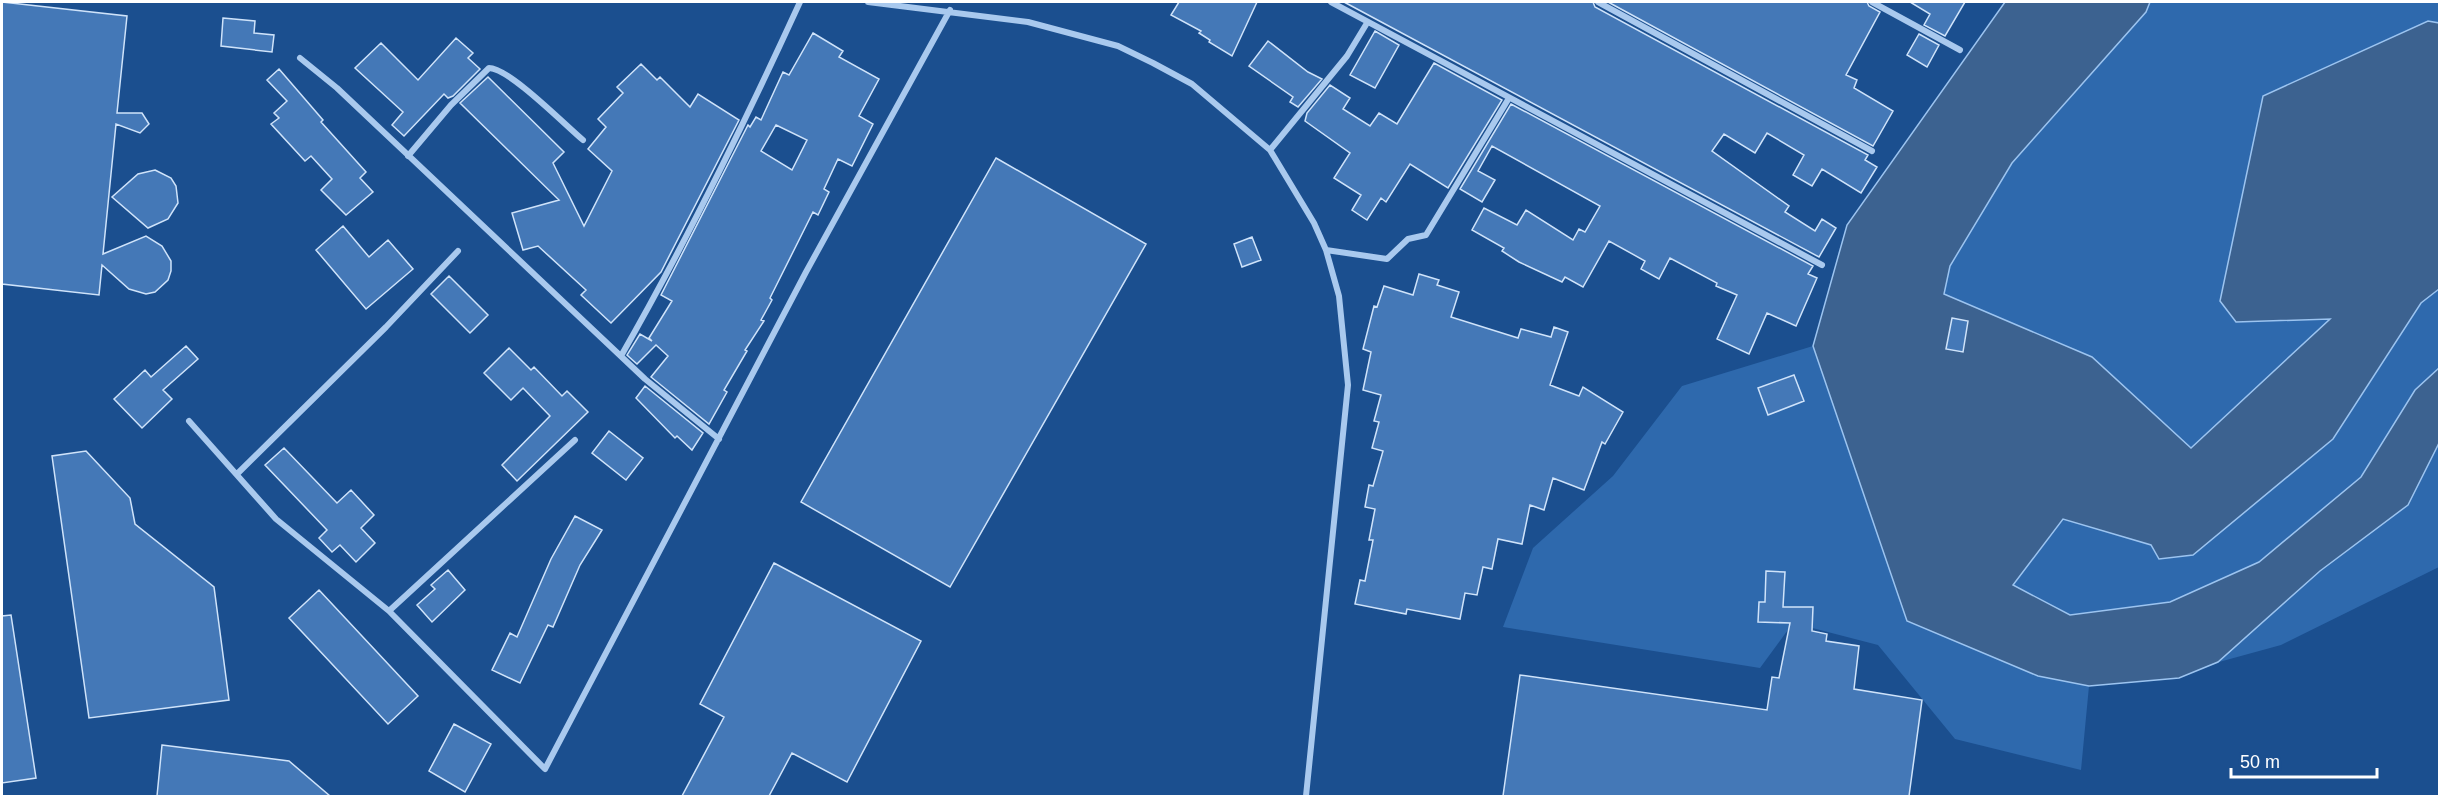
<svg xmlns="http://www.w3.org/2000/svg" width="2441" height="798" font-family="Arial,sans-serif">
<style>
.green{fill:#2e69ad}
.water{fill:#3c6290;stroke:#9cc4f0;stroke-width:1.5}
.building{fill:#4478b7;stroke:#cfe3fa;stroke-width:1.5;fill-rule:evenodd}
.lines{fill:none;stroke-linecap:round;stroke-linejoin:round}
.minor{stroke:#a9c9ee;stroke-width:6}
</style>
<rect width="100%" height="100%" fill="#1b4f8f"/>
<!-- green -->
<path class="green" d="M 2150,2 L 2439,2 L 2439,567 L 2281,645 L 2219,662 L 2179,678 L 2089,686 L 2081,770 L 1955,739 L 1878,645 L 1793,623 L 1760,668 L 1503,627 L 1533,548 L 1613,476 L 1682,386 L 1813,346 L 1950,266 L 2012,163 L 2145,12 Z"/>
<!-- water -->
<path class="water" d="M 2005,2 L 2150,2 L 2146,12 L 2012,163 L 1950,266 L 1944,294 L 2092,357 L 2191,448 L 2330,319 L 2236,322 L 2220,301 L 2263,96 L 2428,21 L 2439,23 L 2439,289 L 2421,303 L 2333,439 L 2193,555 L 2159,559 L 2151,545 L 2063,519 L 2013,585 L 2070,615 L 2170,602 L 2259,562 L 2361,477 L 2415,390 L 2439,368 L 2439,443 L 2408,505 L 2320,571 L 2218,662 L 2179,678 L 2089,686 L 2038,676 L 1907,621 L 1813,346 L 1847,225 Z"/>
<!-- building -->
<path class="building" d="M 2,2 L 127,16 L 117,113 L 142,113 L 149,124 L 140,133 L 116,124 L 103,254 L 146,236 L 162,246 L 171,261 L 171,271 L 168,280 L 155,292 L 146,294 L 129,289 L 102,265 L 99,295 L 2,284 Z
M 1179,2 L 1257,2 L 1232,56 L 1209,42 L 1210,40 L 1199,33 L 1201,31 L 1171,15 Z
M 1344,2 L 1593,2 L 1595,7 L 1868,155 L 1865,160 L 1877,167 L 1861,193 L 1822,169 L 1812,186 L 1793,175 L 1804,155 L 1767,133 L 1755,153 L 1724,134 L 1712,151 L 1789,206 L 1785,212 L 1815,231 L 1822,219 L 1836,228 L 1819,257 Z
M 1608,2 L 1867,2 L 1869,6 L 1880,12 L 1846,75 L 1857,80 L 1854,88 L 1893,111 L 1873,146 Z
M 1910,2 L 1965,2 L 1945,36 L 1924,25 L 1930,14 Z
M 223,18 L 255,21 L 254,33 L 274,35 L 272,52 L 221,46 Z
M 1375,31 L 1399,45 L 1375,88 L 1350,75 Z
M 813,33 L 843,51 L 839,57 L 879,79 L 859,116 L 873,124 L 852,166 L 838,159 L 824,189 L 829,192 L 818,215 L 813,212 L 770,298 L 772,300 L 761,320 L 764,321 L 745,350 L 747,351 L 724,390 L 727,392 L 709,424 L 651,377 L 668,356 L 656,345 L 637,364 L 627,355 L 640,334 L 652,341 L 649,338 L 672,301 L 661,295 L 748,125 L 750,127 L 756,117 L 761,120 L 783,72 L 789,75 ZM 776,125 L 807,140 L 792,170 L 761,151 Z
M 1919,34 L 1939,45 L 1927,67 L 1907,55 Z
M 456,38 L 473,53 L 468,58 L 480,69 L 453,96 L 448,98 L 444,94 L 404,136 L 392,125 L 403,112 L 355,68 L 381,43 L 418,80 Z
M 1268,41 L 1308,72 L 1322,79 L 1298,107 L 1290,102 L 1293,97 L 1249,66 Z
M 1434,63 L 1502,100 L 1448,188 L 1410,164 L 1386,202 L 1381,198 L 1367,220 L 1352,210 L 1361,195 L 1334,178 L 1350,153 L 1305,121 L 1307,113 L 1330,85 L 1350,98 L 1343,109 L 1370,126 L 1379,113 L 1397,124 Z
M 641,64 L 657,80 L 660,77 L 690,107 L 698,94 L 739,120 L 661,272 L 611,323 L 581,295 L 586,290 L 538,246 L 523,250 L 512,213 L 559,200 L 460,103 L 488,77 L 564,152 L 553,163 L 584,226 L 612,171 L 588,149 L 606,127 L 598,119 L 623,93 L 617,87 Z
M 279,69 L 323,120 L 321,122 L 366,172 L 360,178 L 373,192 L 346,215 L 321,190 L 332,179 L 311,156 L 305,161 L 271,124 L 279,118 L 274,113 L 287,101 L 267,80 Z
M 1511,104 L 1813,266 L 1808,274 L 1817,278 L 1796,326 L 1767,313 L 1749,354 L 1717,339 L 1737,295 L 1716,286 L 1717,283 L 1670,258 L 1659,279 L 1641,269 L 1645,261 L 1609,241 L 1583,287 L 1565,277 L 1562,282 L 1519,262 L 1502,251 L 1504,248 L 1472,230 L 1484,208 L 1517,225 L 1526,210 L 1573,240 L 1579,229 L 1585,232 L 1600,206 L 1492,146 L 1478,171 L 1495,180 L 1482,202 L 1460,189 Z
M 996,158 L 1146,244 L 950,587 L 801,502 Z
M 155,170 L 171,178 L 176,186 L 178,203 L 168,219 L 148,228 L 112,197 L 138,174 Z
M 343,226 L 369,257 L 388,240 L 413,269 L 366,309 L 316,250 Z
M 1252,237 L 1261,260 L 1242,267 L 1234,244 Z
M 1419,274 L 1439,280 L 1437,285 L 1459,292 L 1451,317 L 1518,338 L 1521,329 L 1551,337 L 1554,327 L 1568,332 L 1550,385 L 1579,396 L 1583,387 L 1623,412 L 1605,444 L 1602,442 L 1584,490 L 1553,478 L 1544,510 L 1530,505 L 1522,544 L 1498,539 L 1492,569 L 1483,567 L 1477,595 L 1465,593 L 1460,619 L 1407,609 L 1406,614 L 1355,604 L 1360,580 L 1365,581 L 1373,540 L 1369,540 L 1375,509 L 1365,507 L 1369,485 L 1373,486 L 1383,451 L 1372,448 L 1379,422 L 1374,421 L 1381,395 L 1363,390 L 1371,352 L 1363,349 L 1374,306 L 1377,307 L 1384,286 L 1413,295 Z
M 449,276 L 488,315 L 470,333 L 431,294 Z
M 1952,318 L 1968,321 L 1963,352 L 1946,349 Z
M 186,346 L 198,359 L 163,390 L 172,399 L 142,428 L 114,399 L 145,370 L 151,377 Z
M 509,348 L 531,370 L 534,367 L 562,396 L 567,391 L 588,412 L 517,481 L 502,465 L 550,416 L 523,388 L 511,400 L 484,373 Z
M 1794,375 L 1804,401 L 1768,415 L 1758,388 Z
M 645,386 L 703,433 L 692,450 L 677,436 L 675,438 L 636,398 Z
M 609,431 L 643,458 L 626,480 L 592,453 Z
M 284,448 L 337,503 L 351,490 L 374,515 L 361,528 L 375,543 L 356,562 L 340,545 L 332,552 L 319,538 L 327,530 L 265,465 Z
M 86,451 L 130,498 L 135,524 L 214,587 L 229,700 L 89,718 L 52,456 Z
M 575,516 L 602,530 L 580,565 L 553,627 L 548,625 L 520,683 L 492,670 L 510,633 L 517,637 L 551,559 Z
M 774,563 L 921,641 L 847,782 L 792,753 L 769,796 L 682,796 L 724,717 L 700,704 Z
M 448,570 L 465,590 L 432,622 L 417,605 L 435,589 L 431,585 Z
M 1766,571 L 1785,572 L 1783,607 L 1813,607 L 1812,631 L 1827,634 L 1826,641 L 1859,646 L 1854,689 L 1922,700 L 1909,796 L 1503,796 L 1520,675 L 1767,710 L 1772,677 L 1779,678 L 1790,623 L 1758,622 L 1759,602 L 1765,602 Z
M 319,590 L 418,696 L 388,724 L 289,618 Z
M 11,615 L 36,778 L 2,783 L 2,616 Z
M 454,724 L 491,744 L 465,792 L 429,771 Z
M 162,745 L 289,761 L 330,796 L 157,796 Z"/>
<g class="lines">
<!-- minor -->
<path class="minor" d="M 868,2 L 1028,22 L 1118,46 L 1153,63 L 1192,84 L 1270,150 L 1314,223 L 1326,250 L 1339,296 L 1348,385 L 1306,796
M 1331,2 L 1822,265
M 1598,2 L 1872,151
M 1872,2 L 1960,50
M 300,58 L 337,88 L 645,379 L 719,439
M 1270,150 L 1347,56 L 1367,23
M 408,156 L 451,105 L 489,68 C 509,68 565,125 583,140
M 1326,250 L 1387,259 L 1408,239 L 1426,235 L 1509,98
M 621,356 C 687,241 745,122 800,2
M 189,421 L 276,519 L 389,611 L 545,769 L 806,272 L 950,10
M 237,474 L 386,327 L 458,251
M 389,611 L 575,440"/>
</g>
<!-- border -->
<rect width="2441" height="798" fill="none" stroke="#ffffff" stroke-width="6"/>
<!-- scale -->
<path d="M2231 768v9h146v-9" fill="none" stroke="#ffffff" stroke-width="3"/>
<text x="2240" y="768" font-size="18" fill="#ffffff" stroke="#1b4f8f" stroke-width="4.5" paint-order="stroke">50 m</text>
</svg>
